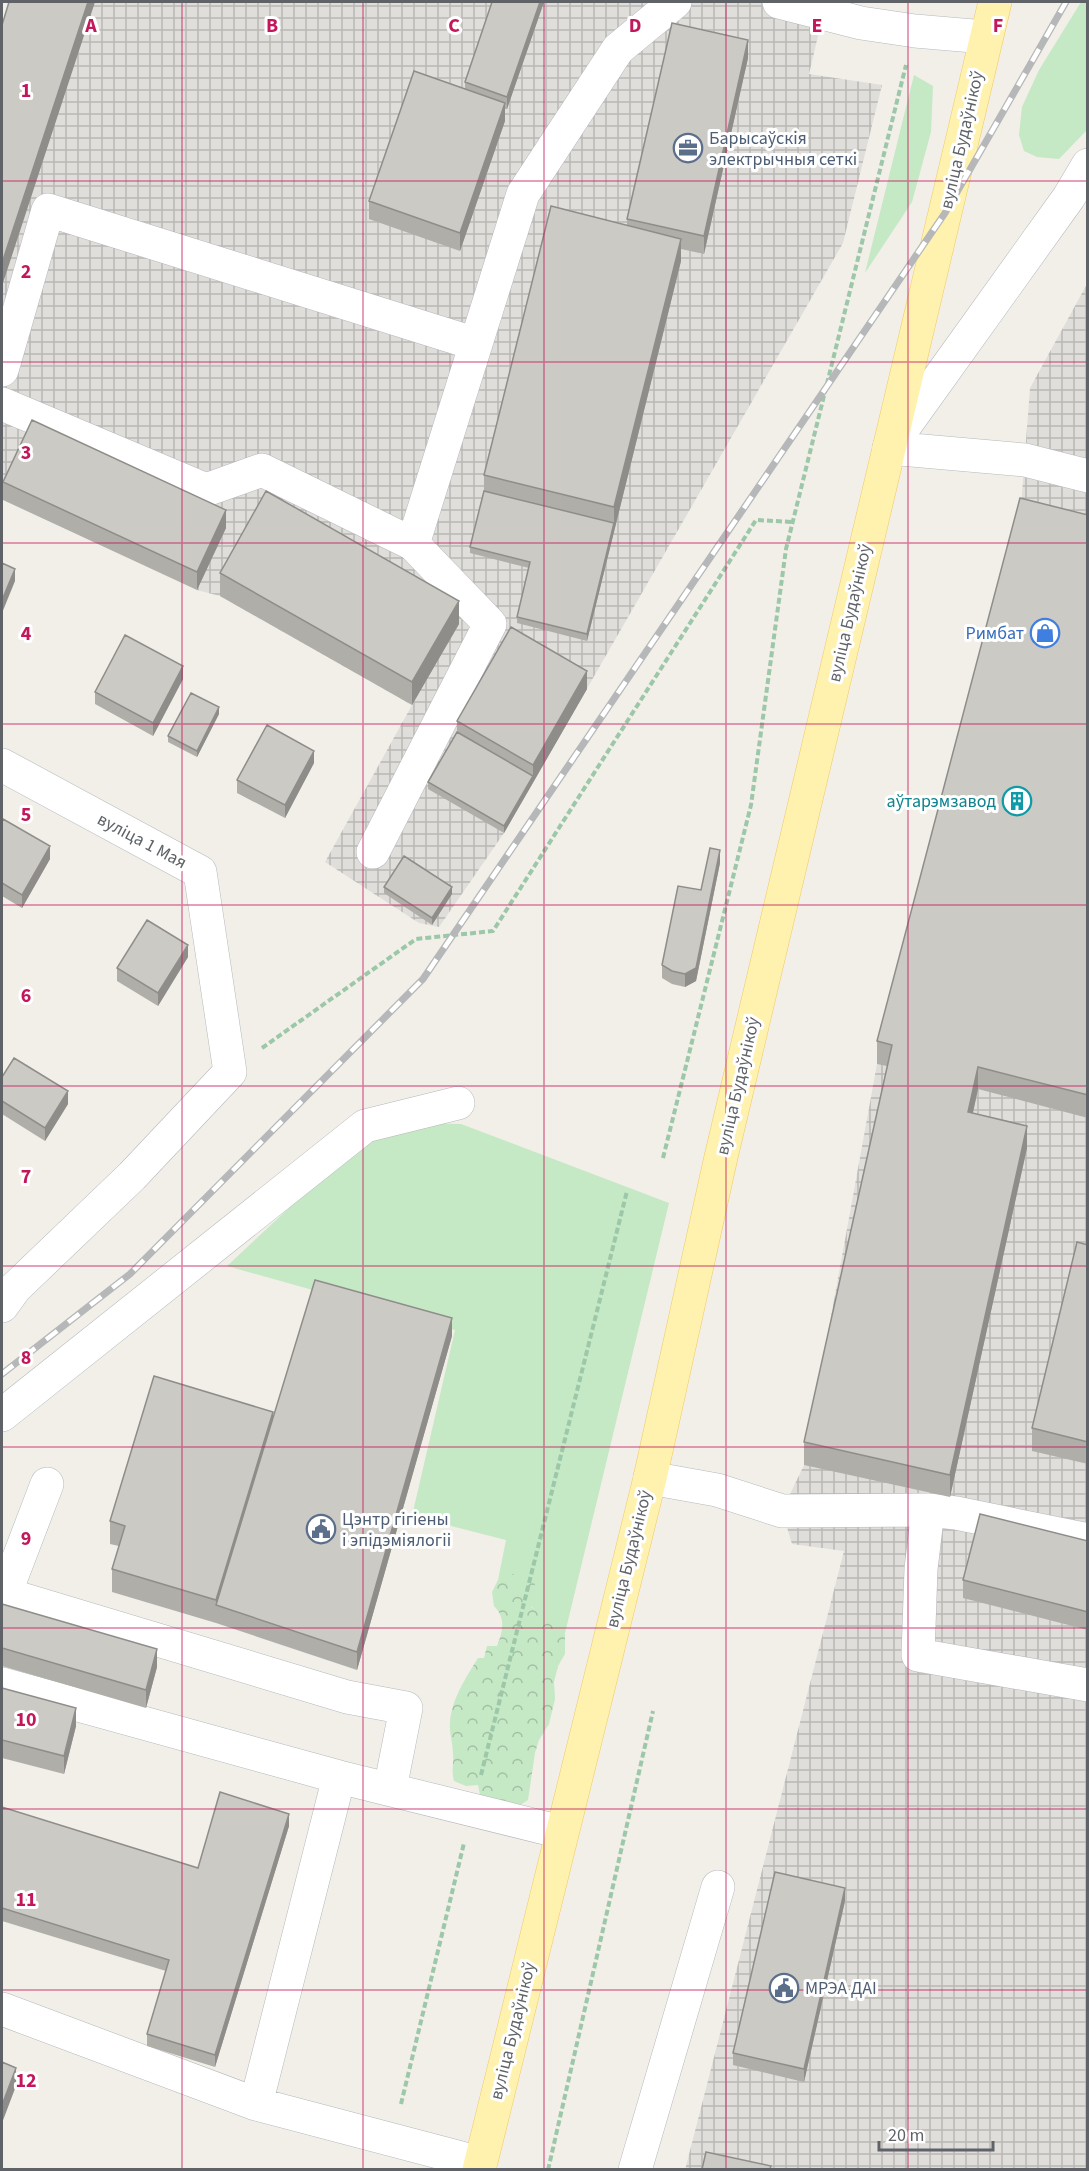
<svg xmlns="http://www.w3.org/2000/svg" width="1089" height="2171" font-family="'Source Sans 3',sans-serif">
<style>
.industrial{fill:url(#industrial-grid)}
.green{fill:#c5e8c5}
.forest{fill:url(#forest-crowns)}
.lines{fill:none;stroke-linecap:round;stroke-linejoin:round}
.minor-casing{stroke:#b5b8bc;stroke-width:34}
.major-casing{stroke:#f2c960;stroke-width:34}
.path{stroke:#9cc7a9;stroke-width:4;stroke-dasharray:6 3;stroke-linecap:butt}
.minor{stroke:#fff;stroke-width:33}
.major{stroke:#fff2af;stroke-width:33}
.rail-casing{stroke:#b6b7b8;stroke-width:7}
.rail{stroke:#fff;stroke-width:4.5;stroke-dasharray:14;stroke-linecap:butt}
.wall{fill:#afaea9}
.shaded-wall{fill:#8f8d8a}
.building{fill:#cccac5;stroke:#8f8d8a;stroke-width:1.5}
.grid{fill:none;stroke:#c2185b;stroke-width:1.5;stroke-opacity:0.55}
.labels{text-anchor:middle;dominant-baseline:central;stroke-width:6;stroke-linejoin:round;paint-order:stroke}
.service-label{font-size:18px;fill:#4e5e75;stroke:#fff;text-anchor:start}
.street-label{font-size:18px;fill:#5f6368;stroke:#fff}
.shop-label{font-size:18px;fill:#366cbe;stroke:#fff;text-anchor:end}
.culture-label{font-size:18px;fill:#0d838f;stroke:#fff;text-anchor:end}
.grid-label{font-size:20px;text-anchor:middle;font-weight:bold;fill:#c2185b;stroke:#fff;stroke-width:6;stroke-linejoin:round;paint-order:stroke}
</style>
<defs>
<pattern id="industrial-grid" width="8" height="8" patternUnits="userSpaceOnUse" patternTransform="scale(1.5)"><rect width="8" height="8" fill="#e0deda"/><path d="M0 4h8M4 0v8" fill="none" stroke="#b9b8b5"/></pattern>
<pattern id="forest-crowns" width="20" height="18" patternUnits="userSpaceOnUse" patternTransform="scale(1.5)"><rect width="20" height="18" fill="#c5e8c5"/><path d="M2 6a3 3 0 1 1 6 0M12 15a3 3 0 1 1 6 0" fill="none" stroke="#a3c0a4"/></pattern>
</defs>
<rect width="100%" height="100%" fill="#f1efe8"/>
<!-- industrial -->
<path class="industrial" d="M 17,2 L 826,2 L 809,74 L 882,85 L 843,243 L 504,833 L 439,927 L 419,923 L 325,862 L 412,705 L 220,596 L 197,590 L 2,483 L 2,48 Z
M 1087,284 L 1087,2169 L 685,2170 L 844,1551 L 792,1544 L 782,1511 L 804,1465 L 877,1064 L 1020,520 L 1030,388 Z"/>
<!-- green -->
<path class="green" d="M 1081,2 L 1087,2 L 1087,130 L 1059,159 L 1037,157 L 1024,151 L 1019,135 L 1022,107 L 1039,70 Z
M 914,75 L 933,86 L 931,132 L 912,202 L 865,273 Z
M 417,1123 L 461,1124 L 669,1203 L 565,1633 L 498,1580 L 506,1540 L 412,1516 L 455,1330 L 227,1266 L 319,1180 L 378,1137 Z"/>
<!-- forest -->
<path class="forest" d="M 512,1574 L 527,1577 L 535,1583 L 531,1607 L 554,1618 L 565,1633 L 565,1654 L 558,1666 L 554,1682 L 555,1699 L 549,1724 L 539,1740 L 535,1753 L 528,1800 L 520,1805 L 480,1795 L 478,1785 L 466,1786 L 454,1781 C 451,1769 454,1765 453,1754 C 453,1743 449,1733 450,1722 C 452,1698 466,1678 478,1658 L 484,1658 L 487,1646 L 497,1646 C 503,1631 506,1618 494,1606 L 492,1592 L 498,1580 Z"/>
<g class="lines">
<!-- minor casing -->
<g class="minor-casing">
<path id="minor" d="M 779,2 L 861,23 L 915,31 L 985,37
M 2,370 L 48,210 L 476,344
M 2,404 L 206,490 L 262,470 L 413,544
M 889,448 L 1069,197 L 1088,165
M 889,448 L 1025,460 L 1088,476
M 2,765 L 200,872 L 230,1072 L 132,1176 L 15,1288 L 2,1306
M 373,852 L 490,624 L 413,544 L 523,194 L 618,49 L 675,2
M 2,1415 L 365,1126 L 458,1103
M 650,1478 L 717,1490 L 782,1511 L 928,1510 L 956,1513 L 1088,1540
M 47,1484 L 5,1594 L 347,1697 L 406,1708 L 390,1789
M 928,1510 L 921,1569 L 918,1655 L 1088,1685
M 2,1684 L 339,1777
M 2,2009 L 256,2104
M 480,2163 L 256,2104 L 339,1777 L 561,1832
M 635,2170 L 718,1887"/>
</g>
<!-- major casing -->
<g class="major-casing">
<path id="major" d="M 479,2170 L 650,1478 L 721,1157 L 995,2"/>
</g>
<!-- path -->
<path class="path" d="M 262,1048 L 416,939 L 493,931 L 756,520 L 793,522
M 663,1158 L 751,805 L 786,549 L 906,65
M 481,1775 L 627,1191
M 401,2104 L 464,1843
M 548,2170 L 653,1711"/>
<!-- minor -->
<use href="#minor" class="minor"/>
<!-- major -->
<use href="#major" class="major"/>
<!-- rail casing -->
<g class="rail-casing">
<path id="rail" d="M 2,1374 L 130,1274 L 423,979 L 945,213 L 1066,2"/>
</g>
<!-- rail -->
<use href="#rail" class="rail"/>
</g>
<!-- wall -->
<path class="wall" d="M 492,2 L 544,2 L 507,109 L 505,109 L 505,121 L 460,251 L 369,219 L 369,201 L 465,89 L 465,82 Z
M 748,58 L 704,254 L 681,249 L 681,261 L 587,641 L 517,623 L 517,617 L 529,568 L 470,553 L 470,547 L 484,491 L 484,475 L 627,225 L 627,219 Z
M 3,482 L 226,528 L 197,590 L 3,500 Z
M 1088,515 L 1088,1118 L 978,1089 L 973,1113 L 1027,1148 L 950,1497 L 804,1465 L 804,1442 L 887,1066 L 877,1064 L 877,1041 Z
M 220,573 L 459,624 L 412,705 L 220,596 Z
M 183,679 L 153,736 L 95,704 L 95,692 Z
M 587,689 L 504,833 L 428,789 L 428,782 L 457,732 L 457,721 Z
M 219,714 L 197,757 L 168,742 L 168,736 Z
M 314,763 L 285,818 L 237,793 L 237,780 Z
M 2,822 L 50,859 L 22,908 L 2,896 Z
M 720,863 L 696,981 L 685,987 L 672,984 L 662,978 L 662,965 L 701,890 Z
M 384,887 L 452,894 L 432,925 L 384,893 Z
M 188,957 L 158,1006 L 117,981 L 117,968 Z
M 2,1077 L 68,1104 L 45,1141 L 2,1114 Z
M 1088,1245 L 1088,1464 L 1032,1451 L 1032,1428 Z
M 452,1336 L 357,1670 L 216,1623 L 112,1592 L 112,1569 L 119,1546 L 110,1544 L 110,1521 L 273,1420 Z
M 1088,1541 L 1088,1630 L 963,1598 L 963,1580 Z
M 2,1604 L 157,1667 L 146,1708 L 2,1666 Z
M 2,1688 L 76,1726 L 64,1774 L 2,1758 Z
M 2,1807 L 198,1868 L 289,1826 L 215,2067 L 147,2046 L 147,2034 L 166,1971 L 2,1921 Z
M 845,1901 L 804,2082 L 733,2065 L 733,2053 Z"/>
<!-- shaded-wall -->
<path class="shaded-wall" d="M 88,2 L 95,2 L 2,286 L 2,263 Z
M 540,2 L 544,2 L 507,109 L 507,97 Z
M 748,40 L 748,58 L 704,254 L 704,236 Z
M 505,103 L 505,121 L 460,251 L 460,233 Z
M 681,239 L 681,261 L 587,641 L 587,634 L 614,523 L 614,507 Z
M 226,510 L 226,528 L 197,590 L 197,572 Z
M 15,569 L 15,581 L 2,613 L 2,600 Z
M 459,601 L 459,624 L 412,705 L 412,682 Z
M 183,666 L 183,679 L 153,736 L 153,723 Z
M 587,671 L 587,689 L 504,833 L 504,826 L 533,776 L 533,765 Z
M 219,707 L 219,714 L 197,757 L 197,751 Z
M 314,751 L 314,763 L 285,818 L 285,805 Z
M 50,846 L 50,859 L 22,908 L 22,895 Z
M 720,850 L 720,863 L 696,981 L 685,987 L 685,974 Z
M 452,887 L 452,894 L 432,925 L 432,918 Z
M 188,945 L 188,957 L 158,1006 L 158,993 Z
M 978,1067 L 978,1089 L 968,1135 L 968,1112 Z
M 68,1091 L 68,1104 L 45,1141 L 45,1128 Z
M 1027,1126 L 1027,1148 L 950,1497 L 950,1475 Z
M 452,1318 L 452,1336 L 357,1670 L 357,1652 Z
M 273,1412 L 273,1434 L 216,1605 L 216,1600 Z
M 157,1649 L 157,1667 L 146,1708 L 146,1690 Z
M 76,1708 L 76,1726 L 64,1774 L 64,1756 Z
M 289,1814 L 289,1826 L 215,2067 L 215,2055 Z
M 845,1888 L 845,1901 L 804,2082 L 804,2069 Z
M 16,2068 L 16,2086 L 2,2123 L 2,2105 Z"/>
<!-- building -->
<path class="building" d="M 9,2 L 88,2 L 2,263 L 2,25 Z
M 492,2 L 540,2 L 507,97 L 465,82 Z
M 672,23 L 748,40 L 704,236 L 627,219 Z
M 414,71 L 505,103 L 460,233 L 369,201 Z
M 551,206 L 681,239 L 614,507 L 484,475 Z
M 32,420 L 226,510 L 197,572 L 3,482 Z
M 266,491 L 459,601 L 412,682 L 220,573 Z
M 484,491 L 614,523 L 587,634 L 517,617 L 530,562 L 470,547 Z
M 1020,498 L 1088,515 L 1088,1095 L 978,1067 L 968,1112 L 1027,1126 L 950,1475 L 804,1442 L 892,1045 L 877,1041 Z
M 2,563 L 15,569 L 2,600 Z
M 511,627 L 587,671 L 533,765 L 457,721 Z
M 125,635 L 183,666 L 153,723 L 95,692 Z
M 191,693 L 219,707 L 197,751 L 168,736 Z
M 267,725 L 314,751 L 285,805 L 237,780 Z
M 457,732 L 533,776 L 504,826 L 428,782 Z
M 3,819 L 50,846 L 22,895 L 2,883 L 2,822 Z
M 710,848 L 720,850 L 696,968 L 685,974 L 672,971 L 662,965 L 678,886 L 701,890 Z
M 404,856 L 452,887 L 432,918 L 384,887 Z
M 147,920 L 188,945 L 158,993 L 117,968 Z
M 14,1058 L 68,1091 L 45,1128 L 2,1101 L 2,1077 Z
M 1077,1242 L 1088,1245 L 1088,1442 L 1032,1428 Z
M 315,1280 L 452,1318 L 357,1652 L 216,1605 Z
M 154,1376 L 273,1412 L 216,1600 L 112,1569 L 125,1526 L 110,1521 Z
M 980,1514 L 1088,1541 L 1088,1612 L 963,1580 Z
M 2,1604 L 157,1649 L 146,1690 L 2,1648 Z
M 2,1688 L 76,1708 L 64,1756 L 2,1740 Z
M 220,1792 L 289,1814 L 215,2055 L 147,2034 L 169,1960 L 2,1908 L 2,1807 L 198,1868 Z
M 775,1872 L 845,1888 L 804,2069 L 733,2053 Z
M 2,2062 L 16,2068 L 2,2105 Z
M 706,2152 L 771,2166 L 770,2169 L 702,2169 Z"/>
<!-- grid -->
<path class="grid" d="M 182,2 L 182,2170M 363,2 L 363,2170M 544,2 L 544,2170M 726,2 L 726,2170M 908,2 L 908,2170M 2,181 L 1088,181M 2,362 L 1088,362M 2,543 L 1088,543M 2,724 L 1088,724M 2,905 L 1088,905M 2,1086 L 1088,1086M 2,1266 L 1088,1266M 2,1447 L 1088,1447M 2,1628 L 1088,1628M 2,1809 L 1088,1809M 2,1990 L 1088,1990"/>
<!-- icons -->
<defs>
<g id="office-ring" transform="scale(1.5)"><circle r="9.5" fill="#fff" stroke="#5c6f8a" stroke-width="1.5"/><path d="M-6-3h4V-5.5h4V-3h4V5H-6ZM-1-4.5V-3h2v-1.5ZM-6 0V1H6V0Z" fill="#5c6f8a"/></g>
<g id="shop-ring" transform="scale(1.5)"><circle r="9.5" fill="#fff" stroke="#3f7fe0" stroke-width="1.5"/><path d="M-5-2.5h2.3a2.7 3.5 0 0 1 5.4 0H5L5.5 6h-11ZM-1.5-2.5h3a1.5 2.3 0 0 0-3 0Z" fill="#3f7fe0"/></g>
<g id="building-ring" transform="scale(1.5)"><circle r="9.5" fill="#fff" stroke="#0f9aa8" stroke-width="1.5"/><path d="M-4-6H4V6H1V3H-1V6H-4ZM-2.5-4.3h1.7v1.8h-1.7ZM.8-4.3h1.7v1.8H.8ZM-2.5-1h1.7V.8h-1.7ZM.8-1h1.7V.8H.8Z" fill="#0f9aa8"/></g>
<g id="civic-ring" transform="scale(1.5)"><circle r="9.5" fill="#fff" stroke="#5c6f8a" stroke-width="1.5"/><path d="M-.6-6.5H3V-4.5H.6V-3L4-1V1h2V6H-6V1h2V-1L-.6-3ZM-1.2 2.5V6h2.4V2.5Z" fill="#5c6f8a"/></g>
</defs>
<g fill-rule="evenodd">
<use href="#office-ring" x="688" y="148"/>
<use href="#shop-ring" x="1045" y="633"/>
<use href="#building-ring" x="1017" y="801"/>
<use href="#civic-ring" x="321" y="1529"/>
<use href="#civic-ring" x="784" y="1988"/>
</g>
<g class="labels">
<!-- service labels -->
<g class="service-label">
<text x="709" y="138">Барысаўскія<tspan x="709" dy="21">электрычныя сеткі</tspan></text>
<text x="342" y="1519">Цэнтр гігіены<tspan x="342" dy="21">і эпідэміялогіі</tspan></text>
<text x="805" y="1988">МРЭА ДАІ</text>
</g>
<!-- street labels -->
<g class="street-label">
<text transform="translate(962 140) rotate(-77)">вуліца Будаўнікоў</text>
<text transform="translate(850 613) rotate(-77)">вуліца Будаўнікоў</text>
<text transform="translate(142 841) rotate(28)">вуліца 1 Мая</text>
<text transform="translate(738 1086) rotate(-77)">вуліца Будаўнікоў</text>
<text transform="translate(629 1559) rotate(-76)">вуліца Будаўнікоў</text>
<text transform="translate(513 2031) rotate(-76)">вуліца Будаўнікоў</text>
</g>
<!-- shop labels -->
<g class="shop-label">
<text x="1024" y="633">Римбат</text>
</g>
<!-- culture labels -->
<g class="culture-label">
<text x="996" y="801">аўтарэмзавод</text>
</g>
</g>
<g class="grid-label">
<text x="91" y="32">A</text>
<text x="272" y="32">B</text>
<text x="454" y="32">C</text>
<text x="635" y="32">D</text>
<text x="817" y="32">E</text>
<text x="998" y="32">F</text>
<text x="26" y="97">1</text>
<text x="26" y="278">2</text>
<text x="26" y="459">3</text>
<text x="26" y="640">4</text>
<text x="26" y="821">5</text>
<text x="26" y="1002">6</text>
<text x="26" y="1183">7</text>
<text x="26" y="1364">8</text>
<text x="26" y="1545">9</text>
<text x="26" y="1726">10</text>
<text x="26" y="1906">11</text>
<text x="26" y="2087">12</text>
</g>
<!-- border -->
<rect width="1089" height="2171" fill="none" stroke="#5f6368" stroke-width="6"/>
<!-- scale -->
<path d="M879 2141v9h114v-9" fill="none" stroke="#5f6368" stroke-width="3"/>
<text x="888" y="2141" font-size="18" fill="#5f6368" stroke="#ffffff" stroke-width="4.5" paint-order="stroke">20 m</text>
</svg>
